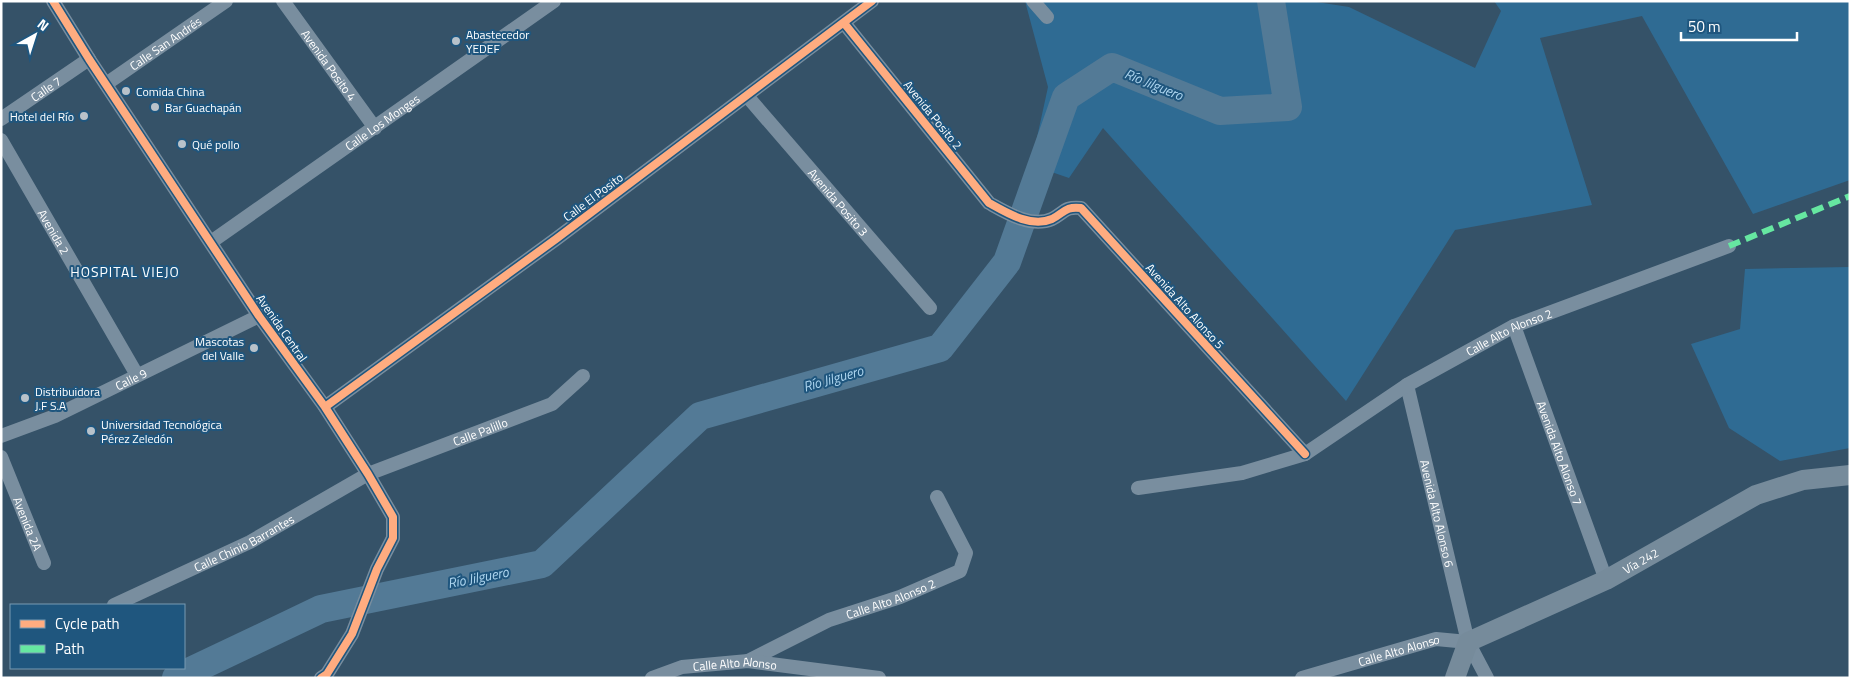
<svg xmlns="http://www.w3.org/2000/svg" width="1851" height="679" font-family="'Titillium Web',sans-serif">
<style>
.green{fill:#2f6b93}
.lines{fill:none;stroke-linecap:round;stroke-linejoin:round}
.river{stroke:#537a96;stroke-width:28}
.minor{stroke:#798e9f;stroke-width:14}
.secondary{stroke:#768b9b;stroke-width:20}
.quiet{stroke:#66e7a1;stroke-width:6;stroke-dasharray:12 6;stroke-linecap:butt}
.cycleway-casing{stroke:#1f567e;stroke-width:11}
.cycleway{stroke:#ffac80;stroke-width:8}
.poi-dot{fill:#b8c2ca;stroke:#1f567e;stroke-width:2}
.labels{text-anchor:middle;dominant-baseline:central;stroke-width:4;stroke-linejoin:round;paint-order:stroke}
.poi-label{font-size:12px;fill:#fff;stroke:#1f567e;text-anchor:start}
.street-label{font-size:12px;fill:#fff;stroke:#1f567e}
.water-label{font-size:14px;font-style:italic;fill:#add5ef;stroke:#1f567e}
.neighbourhood-label{font-size:14px;letter-spacing:1px;fill:#fff;stroke:#1f567e}
</style>
<rect width="100%" height="100%" fill="#355268"/>
<!-- green -->
<path class="green" d="M 1025,1 L 1310,1 L 1349,7 L 1475,68 L 1501,11 L 1494,1 L 1850,1 L 1850,180 L 1753,214 L 1642,16 L 1540,38 L 1592,205 L 1455,230 L 1346,401 L 1103,128 L 1069,178 L 1031,165 L 1048,87 Z
M 1850,267 L 1850,448 L 1780,461 L 1729,428 L 1691,344 L 1740,329 L 1745,269 Z"/>
<g class="lines">
<!-- river -->
<path class="river" d="M 176,678 L 321,609 L 542,564 L 700,416 L 940,348 L 1007,262 L 1066,97 L 1112,67 L 1220,111 L 1288,107 L 1271,1"/>
<!-- minor -->
<g class="minor">
<path d="M 53,1 L 89,59 L 259,316 L 325,407 L 368,474 L 393,517 L 393,538 L 377,569 L 352,634 L 327,674 L 321,678"/>
<path id="s1" d="M 283,1 L 375,128"/>
<path d="M 1033,1 L 1047,17"/>
<path d="M 844,23 L 989,203 C 1007,213 1031,228 1052,219 C 1064,213 1065,206 1081,208 L 1305,454"/>
<path id="s2" d="M 106,84 L 226,1"/>
<path id="s3" d="M 747,96 L 930,308"/>
<path id="s4" d="M 1,119 L 89,59"/>
<path id="s5" d="M 1,140 L 137,375"/>
<path id="s6" d="M 211,242 L 554,1"/>
<path id="s7" d="M 1514,326 L 1606,580"/>
<path id="s8" d="M 1407,385 L 1468,642 L 1487,678"/>
<path d="M 325,407 L 556,239 L 872,1"/>
<path id="s9" d="M 1,436 L 55,416 L 259,316"/>
<path id="s10" d="M 1,457 L 44,563"/>
<path id="s11" d="M 1138,488 L 1242,473 L 1305,454 L 1407,385 L 1514,326 L 1729,246"/>
<path id="s12" d="M 114,605 L 250,542 L 368,474 L 552,404 L 583,376"/>
<path id="s13" d="M 748,661 L 829,620 L 900,597 L 960,571 L 966,553 L 937,497"/>
<path id="s14" d="M 652,678 L 682,667 L 748,661 L 879,678"/>
<path id="s15" d="M 1302,678 L 1436,639 L 1468,642"/>
</g>
<!-- secondary -->
<path class="secondary" id="s16" d="M 1455,678 L 1468,642 L 1606,580 L 1756,495 L 1803,480 L 1850,475"/>
<!-- quiet -->
<path class="quiet" d="M 1729,246 L 1850,196"/>
<!-- cycleway casing -->
<g class="cycleway-casing">
<path id="cycleway" d="M 53,1 L 89,59 L 259,316 L 325,407 L 368,474 L 393,517 L 393,538 L 377,569 L 352,634 L 327,674 L 321,678
M 844,23 L 989,203 C 1007,213 1031,228 1052,219 C 1064,213 1065,206 1081,208 L 1305,454
M 325,407 L 556,239 L 872,1"/>
</g>
<!-- cycleway -->
<use href="#cycleway" class="cycleway"/>
</g>
<!-- markers -->
<g class="poi-dot">
<circle cx="456" cy="41" r="5"/>
<circle cx="126" cy="91" r="5"/>
<circle cx="155" cy="107" r="5"/>
<circle cx="84" cy="116" r="5"/>
<circle cx="182" cy="144" r="5"/>
<circle cx="254" cy="348" r="5"/>
<circle cx="25" cy="398" r="5"/>
<circle cx="91" cy="431" r="5"/>
</g>
<g class="labels">
<!-- poi labels -->
<g class="poi-label">
<text x="466" y="34">Abastecedor<tspan x="466" dy="14">YEDEF</tspan></text>
<text x="136" y="91">Comida China</text>
<text x="165" y="107">Bar Guachapán</text>
<text x="74" y="116" text-anchor="end">Hotel del Río</text>
<text x="192" y="144">Qué pollo</text>
<text x="244" y="341" text-anchor="end">Mascotas<tspan x="244" dy="14">del Valle</tspan></text>
<text x="35" y="391">Distribuidora<tspan x="35" dy="14">J.F S.A</tspan></text>
<text x="101" y="424">Universidad Tecnológica<tspan x="101" dy="14">Pérez Zeledón</tspan></text>
</g>
<!-- street labels -->
<g class="street-label">
<text stroke="none"><textPath href="#s2" startOffset="72">Calle San Andrés</textPath></text>
<text stroke="none"><textPath href="#s1" startOffset="79">Avenida Posito 4</textPath></text>
<text stroke="none"><textPath href="#s4" startOffset="54">Calle 7</textPath></text>
<text transform="translate(933 115) rotate(51)">Avenida Posito 2</text>
<text stroke="none"><textPath href="#s6" startOffset="209">Calle Los Monges</textPath></text>
<text transform="translate(593 197) rotate(-37)">Calle El Posito</text>
<text stroke="none"><textPath href="#s3" startOffset="140">Avenida Posito 3</textPath></text>
<text stroke="none"><textPath href="#s5" startOffset="106">Avenida 2</textPath></text>
<text transform="translate(1185 306) rotate(48)">Avenida Alto Alonso 5</text>
<text transform="translate(282 328) rotate(55)">Avenida Central</text>
<text stroke="none"><textPath href="#s11" startOffset="409">Calle Alto Alonso 2</textPath></text>
<text stroke="none"><textPath href="#s9" startOffset="142">Calle 9</textPath></text>
<text stroke="none"><textPath href="#s12" startOffset="406">Calle Palillo</textPath></text>
<text stroke="none"><textPath href="#s7" startOffset="135">Avenida Alto Alonso 7</textPath></text>
<text stroke="none"><textPath href="#s8" startOffset="132">Avenida Alto Alonso 6</textPath></text>
<text stroke="none"><textPath href="#s10" startOffset="72">Avenida 2A</textPath></text>
<text stroke="none"><textPath href="#s12" startOffset="144">Calle Chinio Barrantes</textPath></text>
<text stroke="none"><textPath href="#s16" startOffset="229">Vía 242</textPath></text>
<text stroke="none"><textPath href="#s13" startOffset="156">Calle Alto Alonso 2</textPath></text>
<text stroke="none"><textPath href="#s15" startOffset="101">Calle Alto Alonso</textPath></text>
<text stroke="none"><textPath href="#s14" startOffset="85">Calle Alto Alonso</textPath></text>
</g>
<!-- water labels -->
<g class="water-label">
<text transform="translate(1154 84) rotate(22)">Río Jilguero</text>
<text transform="translate(833 378) rotate(-16)">Río Jilguero</text>
<text transform="translate(478 577) rotate(-11)">Río Jilguero</text>
</g>
<!-- neighbourhood labels -->
<g class="neighbourhood-label">
<text x="125" y="271">HOSPITAL VIEJO</text>
</g>
</g>
<!-- border -->
<rect width="1851" height="679" fill="none" stroke="#ffffff" stroke-width="5"/>
<!-- legend -->
<rect x="10" y="604" width="175" height="65" fill="#1f567e" stroke="#799ab2"/>
<rect x="20" y="620" width="25" height="8" fill="#ffac80" stroke="#799ab2"/>
<text x="55" y="629" font-size="15" fill="#ffffff">Cycle path</text>
<rect x="20" y="645" width="25" height="8" fill="#66e7a1" stroke="#799ab2"/>
<text x="55" y="654" font-size="15" fill="#ffffff">Path</text>
<!-- north arrow -->
<g transform="translate(35 35) rotate(39)" stroke="#1f567e" stroke-width="4" paint-order="stroke">
<path d="M0-4L9 19L0 12L-9 19Z" fill="#ffffff"/>
<text y="-8" font-size="14" font-weight="bold" text-anchor="middle" fill="#ffffff">N</text>
</g>
<!-- scale -->
<path d="M1681 32v8h116v-8" fill="none" stroke="#ffffff" stroke-width="2.5"/>
<text x="1688" y="32" font-size="15" fill="#ffffff" stroke="#1f567e" stroke-width="4" paint-order="stroke">50 m</text>
</svg>
